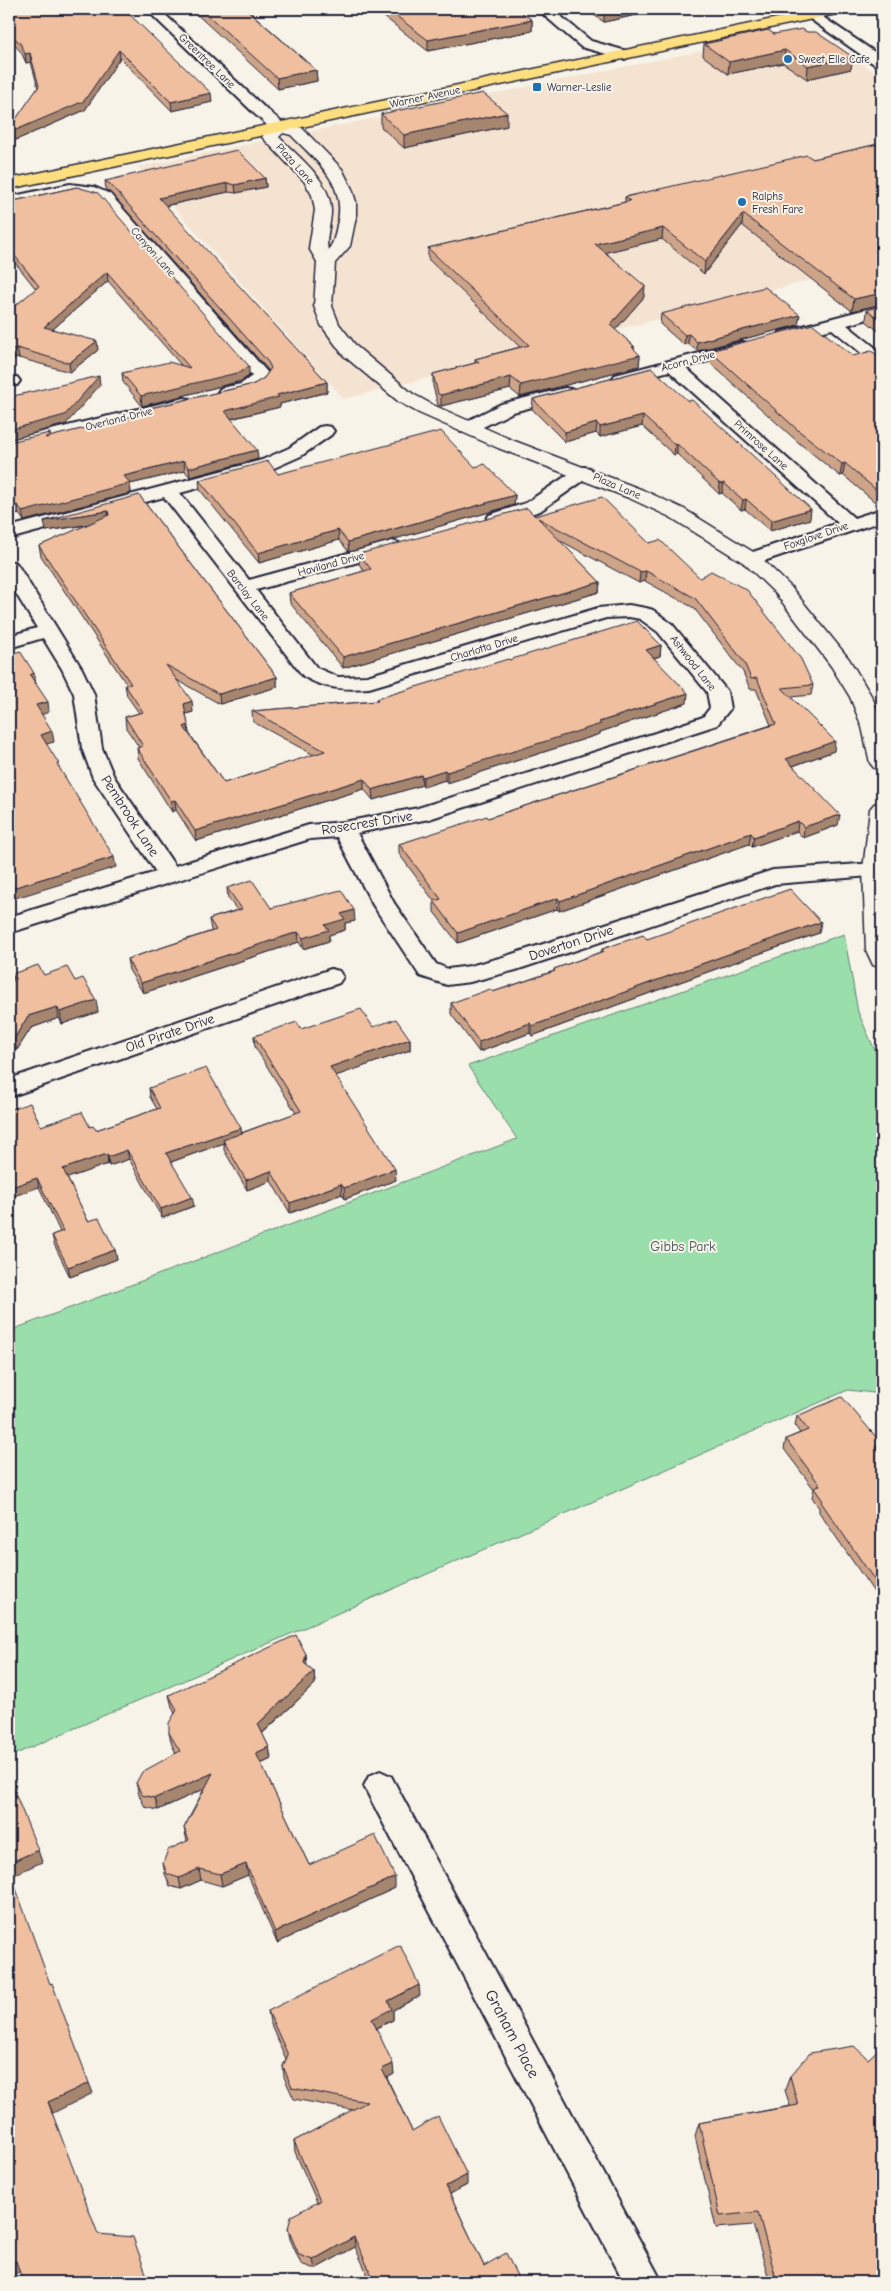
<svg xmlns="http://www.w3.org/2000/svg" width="891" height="2291" font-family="'Comic Neue',sans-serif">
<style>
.built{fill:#f5e3d2}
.green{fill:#9adfab;stroke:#5e8073}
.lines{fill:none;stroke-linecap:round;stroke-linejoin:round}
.street-casing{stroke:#22223b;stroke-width:4}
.secondary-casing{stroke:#22223b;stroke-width:3}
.primary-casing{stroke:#22223b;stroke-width:3}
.street{fill:#f7f3e8;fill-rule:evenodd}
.secondary{fill:#f7f3e8;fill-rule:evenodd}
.primary{fill:#fddf80;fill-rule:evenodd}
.wall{fill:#cea489;stroke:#22223b}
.shaded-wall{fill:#a7866f;stroke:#22223b}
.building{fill:#efbf9f;stroke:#22223b}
.poi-dot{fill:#1f6fb2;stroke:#f7f3e8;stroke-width:2}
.labels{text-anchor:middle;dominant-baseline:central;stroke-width:4;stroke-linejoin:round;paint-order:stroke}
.far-poi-label{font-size:11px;fill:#22223b;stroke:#f7f3e8;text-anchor:start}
.far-street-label{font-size:11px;fill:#22223b;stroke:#f7f3e8}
.street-label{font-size:14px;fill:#22223b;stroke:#f7f3e8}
.park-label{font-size:14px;fill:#405157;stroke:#f7f3e8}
.near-street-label{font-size:16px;fill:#22223b;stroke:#f7f3e8}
</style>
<rect width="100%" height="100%" fill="#f7f3e8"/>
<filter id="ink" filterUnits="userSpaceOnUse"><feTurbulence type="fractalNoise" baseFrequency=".02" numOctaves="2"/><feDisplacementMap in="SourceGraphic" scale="10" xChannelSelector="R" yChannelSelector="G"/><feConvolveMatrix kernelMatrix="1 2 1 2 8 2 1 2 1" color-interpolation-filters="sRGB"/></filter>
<g filter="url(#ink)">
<!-- built -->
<path class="built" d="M 803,30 L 822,36 L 882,77 L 882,262 L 344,399 L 138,167 Z"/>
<!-- green -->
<path class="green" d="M 844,934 L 858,1012 L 882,1066 L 882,1394 L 848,1390 L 9,1757 L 9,1331 L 517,1139 L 468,1066 Z"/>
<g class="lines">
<!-- street casing -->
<g class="street-casing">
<path id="street" d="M 146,9 L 159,9 L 267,110 L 269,113 L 267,116 L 257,116 Z
M 537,9 L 552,9 L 591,41 L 630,52 L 632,55 L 625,59 L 581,47 Z
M 796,9 L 811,9 L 882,57 L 882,67 L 877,66 Z
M 70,184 L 94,187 L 110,194 L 267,372 L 270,376 C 260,390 238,400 221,396 L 218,392 L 221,388 L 241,384 L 252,376 L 100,200 C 70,186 39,200 9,207 L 9,197 Z
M 882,305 L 882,315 L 847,325 L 882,353 L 882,366 L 876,365 L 832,329 L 786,341 L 780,340 L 778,336 L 780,332 Z
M 742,342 L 748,343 L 750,347 L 748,351 L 685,367 L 854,518 L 882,509 L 882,521 L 758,563 L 751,565 L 744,563 L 742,559 L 744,555 L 838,523 L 669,371 L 621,384 L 615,383 L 612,379 L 615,375 Z
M 9,376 L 17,377 L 20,381 L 17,385 L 9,387 Z
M 565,388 L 571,389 L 574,393 L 571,397 L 513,412 L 473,432 L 461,432 L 458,428 L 461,424 L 501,404 Z
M 184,398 L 190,399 L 193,403 L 190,407 L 9,450 L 9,440 Z
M 325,426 L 331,427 L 334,431 L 331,435 L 301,456 L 274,468 L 180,493 L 249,580 L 385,543 L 392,541 L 399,543 L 401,547 L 399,551 L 256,590 L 317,668 L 338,677 L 367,676 L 598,608 L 629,605 L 646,608 L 653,610 L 672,624 L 727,691 L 730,709 L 717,725 L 429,819 L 357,833 L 394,903 L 436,964 L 448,969 L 470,966 L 503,957 L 773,870 L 875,863 L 882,865 L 882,875 L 775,884 L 516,970 L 470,982 L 447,985 L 420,976 L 373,905 L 337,837 L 310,839 L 9,933 L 9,917 L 156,872 L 93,778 L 82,748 L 74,694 L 62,669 L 43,638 L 9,648 L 9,636 L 37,628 L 9,582 L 9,561 L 16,563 L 19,567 L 82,669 L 94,694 L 102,748 L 114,777 L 175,866 L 309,825 L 344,822 L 418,808 L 674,727 L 703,717 L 710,708 L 707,692 L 658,632 L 640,619 L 629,617 L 606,618 L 369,688 C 345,690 324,689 303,676 L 164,497 L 9,539 L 9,527 L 262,460 L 289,448 L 319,427 Z
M 584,467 L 590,468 L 593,472 L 590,476 L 540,511 L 496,525 L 489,523 L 487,519 L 489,515 L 526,503 L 578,468 Z
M 331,969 L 339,971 L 343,977 L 339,983 L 9,1097 L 9,1079 Z
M 380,1771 L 391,1776 L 662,2282 L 624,2282 L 369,1796 L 364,1786 L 369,1776 Z"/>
</g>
<!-- secondary casing -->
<g class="secondary-casing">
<path id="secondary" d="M 262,108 L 268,110 L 284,124 L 302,128 L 342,169 L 352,189 L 356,202 L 356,217 L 350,246 L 335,263 L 332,306 L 339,324 L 357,347 L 413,394 L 433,405 L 512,440 L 643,490 L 684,509 L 758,555 L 790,586 L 849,659 L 872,697 L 882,722 L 882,770 L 874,768 L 870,763 L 862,727 L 850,697 L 831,666 L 776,594 L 744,563 L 670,517 L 629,498 L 498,448 L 419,413 L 399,402 L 343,355 L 321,325 L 314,306 L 317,262 L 309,248 L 315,210 L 312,195 L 304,181 L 262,137 L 270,128 L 254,113 L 256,110 ZM 283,133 L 291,135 C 316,161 348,184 337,225 C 335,235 334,243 328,250 C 325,238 331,224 331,212 C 332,181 298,157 279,137 Z
M 882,801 L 882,968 L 873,965 L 866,950 L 863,870 L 870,809 L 874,804 Z"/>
</g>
<!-- primary casing -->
<g class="primary-casing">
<path id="primary" d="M 821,9 L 848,9 L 841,13 L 9,189 L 9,179 Z"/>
</g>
<!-- street -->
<use href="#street" class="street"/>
<!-- secondary -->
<use href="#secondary" class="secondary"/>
<!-- primary -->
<use href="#primary" class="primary"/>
</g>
<!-- wall -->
<path class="wall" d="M 9,9 L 124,9 L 212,102 L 172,111 L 120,58 L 85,110 L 9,143 L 9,129 L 38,88 L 31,62 L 26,63 L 21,52 L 9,39 Z
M 191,9 L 263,9 L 249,11 L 316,70 L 317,81 L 278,89 Z
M 374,9 L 517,9 L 532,20 L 532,31 L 428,51 Z
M 585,9 L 675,9 L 658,12 L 655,11 L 604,22 Z
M 774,34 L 851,69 L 807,79 L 783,63 L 728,74 L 703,56 L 704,44 Z
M 381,114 L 507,126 L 404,148 L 381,127 Z
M 882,143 L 882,304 L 852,311 L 742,225 L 704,274 L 662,239 L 606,252 L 644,297 L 615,330 L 634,346 L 634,349 L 640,355 L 639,366 L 520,397 L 510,389 L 441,406 L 438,405 L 433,386 L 433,374 L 475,363 L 475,359 L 520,347 L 428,259 L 428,248 L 625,202 L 625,197 L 813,159 Z
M 265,178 L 266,187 L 236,193 L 228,192 L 165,206 L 327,382 L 327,392 L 280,404 L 280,407 L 231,419 L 258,459 L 190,477 L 185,471 L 130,484 L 131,493 L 24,521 L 19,514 L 9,517 L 9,442 L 50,437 L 151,412 L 150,408 L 254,384 L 264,378 L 269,371 L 111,193 L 106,190 L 105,181 Z
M 77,187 L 249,376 L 241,381 L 142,406 L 123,382 L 122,373 L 181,365 L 108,281 L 53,329 L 98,350 L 70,372 L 19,358 L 9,360 L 9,306 L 15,306 L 36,289 L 13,260 L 9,261 L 9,202 Z
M 882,306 L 882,334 L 866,321 L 867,310 Z
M 661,314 L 798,325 L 697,351 L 688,344 L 684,345 L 660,324 Z
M 710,351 L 853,356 L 882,356 L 882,508 L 843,475 L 840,476 L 798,442 L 709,362 Z
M 652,368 L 810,519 L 770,531 L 745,509 L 741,510 L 722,493 L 719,494 L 677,454 L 674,455 L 642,426 L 600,437 L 596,433 L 565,442 L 532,409 L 533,399 Z
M 475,467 L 515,495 L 514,505 L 349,552 L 339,540 L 259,563 L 200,490 L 199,480 L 278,474 Z
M 139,495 L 277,677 L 277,687 L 220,704 L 177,680 L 193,712 L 186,714 L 189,733 L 224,783 L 314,755 L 253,722 L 252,711 L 376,701 L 376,699 L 509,660 L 661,645 L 660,656 L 654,658 L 687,703 L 600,732 L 600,734 L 447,783 L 445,780 L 423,787 L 422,785 L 373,800 L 364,789 L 196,841 L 176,810 L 172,812 L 138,758 L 137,748 L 139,747 L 126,728 L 125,717 L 139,713 L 127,696 L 125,685 L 127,685 L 41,556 L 39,546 L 88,525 L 46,531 Z
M 535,516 L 649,543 L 813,685 L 811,695 L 791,697 L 834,751 L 793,766 L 838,825 L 803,838 L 797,831 L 752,847 L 749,844 L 559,911 L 557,909 L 458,943 L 434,912 L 434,901 L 399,854 L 399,844 L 488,818 L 771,725 L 756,689 L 750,689 L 743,672 L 694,608 L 645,581 L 639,583 L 559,540 L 600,582 L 599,592 L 343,668 L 290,603 L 289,593 L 364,571 L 359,564 L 359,554 Z
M 227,888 L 271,908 L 355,921 L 345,923 L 345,930 L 329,935 L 329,941 L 303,949 L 299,942 L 143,993 L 129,970 L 127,959 L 212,931 L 211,930 L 209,919 L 237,910 L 228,898 Z
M 819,933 L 724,966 L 532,1036 L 530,1033 L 479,1052 L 451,1014 L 451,1003 L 493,992 L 554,971 L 554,969 L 601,952 L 602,949 L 647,939 Z
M 12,974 L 44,975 L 75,981 L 98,1012 L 62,1024 L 59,1018 L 31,1028 L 17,1050 L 9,1050 L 9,982 L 13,981 Z
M 373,1027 L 410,1039 L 410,1050 L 335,1076 L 396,1180 L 345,1199 L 342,1194 L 290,1213 L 271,1181 L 247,1190 L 224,1150 L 224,1143 L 171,1162 L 194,1206 L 162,1218 L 129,1159 L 109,1166 L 108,1164 L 67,1178 L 88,1221 L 115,1250 L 117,1259 L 70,1277 L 54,1244 L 52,1235 L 60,1232 L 39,1187 L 9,1136 L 9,1110 L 41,1126 L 90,1127 L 96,1130 L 157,1109 L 150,1097 L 149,1088 L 241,1133 L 296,1113 L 255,1047 L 254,1036 L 301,1029 Z
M 797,1416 L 879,1453 L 882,1457 L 882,1604 L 819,1512 L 819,1508 L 812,1497 L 814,1489 L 784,1449 L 786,1439 L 800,1433 L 795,1426 Z
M 307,1666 L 314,1671 L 315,1684 L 262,1734 L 269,1747 L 271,1759 L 261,1764 L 309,1865 L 395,1888 L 277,1943 L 248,1875 L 222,1886 L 201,1880 L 181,1889 L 170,1886 L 165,1874 L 163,1863 L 187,1841 L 184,1828 L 204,1789 L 158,1810 L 145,1807 L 139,1795 L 136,1783 L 176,1753 L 172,1745 L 169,1733 L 175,1714 L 172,1707 L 169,1695 Z
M 420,1996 L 393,2010 L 393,2020 L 376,2028 L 394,2074 L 387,2078 L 412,2131 L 467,2185 L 450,2194 L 484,2266 L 520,2282 L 371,2282 L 355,2247 L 315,2269 L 301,2264 L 290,2239 L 288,2229 L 317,2202 L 295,2152 L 294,2141 L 353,2110 L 294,2099 L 284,2077 L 283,2066 L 286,2059 L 270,2022 L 268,2011 Z
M 790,2076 L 882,2282 L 770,2282 L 753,2225 L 716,2228 L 695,2136 L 699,2123 L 790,2106 L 785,2090 Z"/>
<!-- shaded-wall -->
<path class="shaded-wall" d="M 240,9 L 263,9 L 240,13 Z
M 616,9 L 656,9 L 655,11 L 604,22 L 604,11 Z
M 658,9 L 675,9 L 658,12 Z
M 532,20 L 532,31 L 428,51 L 428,40 Z
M 119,50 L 120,58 L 85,110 L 9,143 L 9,133 Z
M 785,50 L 783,63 L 728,74 L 729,62 Z
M 30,53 L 31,62 L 26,63 L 25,54 Z
M 853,57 L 851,69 L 807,79 L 808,66 Z
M 316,70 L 317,81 L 278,89 L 277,78 Z
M 211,93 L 212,102 L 172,111 L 171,102 Z
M 507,113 L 507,126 L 404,148 L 404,135 Z
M 265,178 L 266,187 L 236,193 L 235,185 Z
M 882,179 L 882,190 L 875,181 Z
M 228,183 L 228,192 L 159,207 L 159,198 Z
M 743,214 L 742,225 L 704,274 L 705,262 Z
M 663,228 L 662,239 L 595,255 L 595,244 Z
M 11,251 L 13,260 L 9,261 L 9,252 Z
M 107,272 L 108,281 L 45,336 L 44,327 Z
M 645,286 L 644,297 L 610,336 L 610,325 Z
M 882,293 L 882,304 L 852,311 L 854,299 Z
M 800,315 L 798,325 L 697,351 L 697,342 Z
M 689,334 L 688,344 L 684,345 L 685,335 Z
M 97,341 L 98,350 L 70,372 L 69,363 Z
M 634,346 L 634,356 L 640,355 L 639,366 L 520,397 L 521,385 Z
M 17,348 L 19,358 L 9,360 L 9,350 Z
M 249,366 L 249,376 L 241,381 L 142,406 L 141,396 Z
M 99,376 L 100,385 L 66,424 L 9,440 L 9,430 Z
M 511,377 L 510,389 L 441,406 L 441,395 Z
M 327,382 L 327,392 L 280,404 L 280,407 L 225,420 L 225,411 L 277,395 Z
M 643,416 L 642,426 L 600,437 L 600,427 Z
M 597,423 L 596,433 L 565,442 L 565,432 Z
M 50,433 L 51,442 L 45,438 Z
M 677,444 L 677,454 L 674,455 L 675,445 Z
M 257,450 L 258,459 L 190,477 L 189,468 Z
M 184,461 L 185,471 L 130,484 L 131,493 L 24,521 L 22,512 L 124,476 Z
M 845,463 L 843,475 L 840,476 L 842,464 Z
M 724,483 L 722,493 L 719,494 L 720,484 Z
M 515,495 L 514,505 L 349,552 L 348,542 Z
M 746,499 L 745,509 L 741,510 L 743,500 Z
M 18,505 L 19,514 L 9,517 L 9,507 Z
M 811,509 L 810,519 L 770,531 L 771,521 Z
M 108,511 L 109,521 L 46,531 L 44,521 Z
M 338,530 L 339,540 L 259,563 L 258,553 Z
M 646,571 L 645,581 L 639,583 L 640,572 Z
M 600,582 L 599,592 L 343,668 L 343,657 Z
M 661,645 L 660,656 L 646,660 L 646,650 Z
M 34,673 L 36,684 L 30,675 Z
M 277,677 L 277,687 L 220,704 L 219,694 Z
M 688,693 L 687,703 L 600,732 L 600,734 L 447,783 L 447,772 Z
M 192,701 L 193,712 L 185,714 L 184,704 Z
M 48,702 L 49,712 L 38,716 L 36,705 Z
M 188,725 L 189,736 L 184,727 Z
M 52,731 L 54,742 L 43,745 L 41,735 Z
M 835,741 L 834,751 L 784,769 L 786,759 Z
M 445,770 L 445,780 L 423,787 L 423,777 Z
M 421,775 L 422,785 L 373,800 L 372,790 Z
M 364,779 L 364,789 L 196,841 L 195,831 Z
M 175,800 L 176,810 L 172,812 L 171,801 Z
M 840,815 L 838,825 L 803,838 L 804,827 Z
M 798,821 L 797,831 L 752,847 L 754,837 Z
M 751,833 L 749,844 L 559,911 L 560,901 Z
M 114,857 L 116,867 L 9,900 L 9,889 Z
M 558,898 L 557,909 L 458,943 L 458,933 Z
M 354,910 L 355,921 L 345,923 L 345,930 L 329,935 L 329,941 L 303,949 L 303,938 L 325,925 L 341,914 Z
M 821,922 L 819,933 L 724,966 L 532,1036 L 532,1026 L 726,955 Z
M 298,932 L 299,942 L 143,993 L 141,983 Z
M 96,1000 L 98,1012 L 62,1024 L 60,1012 Z
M 57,1007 L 59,1018 L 31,1028 L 17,1050 L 14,1039 L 28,1016 Z
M 530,1023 L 530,1033 L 479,1052 L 479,1042 Z
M 410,1039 L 410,1050 L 330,1078 L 330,1067 Z
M 241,1128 L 242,1137 L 223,1140 L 224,1143 L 168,1163 L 166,1153 Z
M 127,1150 L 129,1159 L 109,1166 L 108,1157 Z
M 107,1154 L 108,1164 L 65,1179 L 63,1169 Z
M 395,1169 L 396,1180 L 345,1199 L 344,1188 Z
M 271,1171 L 271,1181 L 247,1190 L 246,1180 Z
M 37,1178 L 39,1187 L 9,1198 L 9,1188 Z
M 341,1184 L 342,1194 L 290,1213 L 290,1203 Z
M 192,1197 L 194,1206 L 162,1218 L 161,1209 Z
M 115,1250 L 117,1259 L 70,1277 L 68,1267 Z
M 882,1444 L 879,1454 L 875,1447 Z
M 306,1654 L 307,1666 L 304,1663 Z
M 314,1671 L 315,1684 L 259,1736 L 258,1724 Z
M 269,1747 L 271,1759 L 258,1765 L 256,1753 Z
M 213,1773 L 215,1784 L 158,1810 L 155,1798 Z
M 38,1850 L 42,1862 L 11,1876 L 9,1869 L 9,1863 Z
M 246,1864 L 248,1875 L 222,1886 L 220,1874 Z
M 199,1869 L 201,1880 L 181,1889 L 179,1878 Z
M 395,1877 L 395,1888 L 277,1943 L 275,1932 Z
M 419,1985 L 420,1996 L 393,2010 L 393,2020 L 372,2030 L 372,2019 L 388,2001 Z
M 393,2064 L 394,2074 L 383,2080 L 382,2069 Z
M 89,2083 L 93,2093 L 53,2113 L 48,2102 Z
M 467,2175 L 467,2185 L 446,2196 L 446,2186 Z
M 354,2237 L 355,2247 L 315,2269 L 313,2260 Z
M 16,2261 L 21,2271 L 9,2277 L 9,2265 Z"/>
<!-- building -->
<path class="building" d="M 9,9 L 124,9 L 211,93 L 171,102 L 119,50 L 84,101 L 9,133 L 9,129 L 39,86 L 30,53 L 25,54 L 20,43 L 9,32 Z
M 201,9 L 246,9 L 316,70 L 277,78 Z
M 387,9 L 517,9 L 532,20 L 428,40 Z
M 601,9 L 616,9 L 604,11 Z
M 802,29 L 807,32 L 816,32 L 853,57 L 808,66 L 785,50 L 729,62 L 704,44 L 768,30 L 774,34 Z
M 483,93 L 507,113 L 404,135 L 381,114 Z
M 882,143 L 882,179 L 875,181 L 882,186 L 882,293 L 854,299 L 743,214 L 705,262 L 663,228 L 595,244 L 645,286 L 610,325 L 634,346 L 632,347 L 640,355 L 521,385 L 511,377 L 441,395 L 438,394 L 433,374 L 479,362 L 475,359 L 529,345 L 428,248 L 630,201 L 625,197 L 807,155 L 813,159 Z
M 237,150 L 265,178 L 235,185 L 228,183 L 159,198 L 327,382 L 277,395 L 279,397 L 225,411 L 257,450 L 189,468 L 184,461 L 124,476 L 130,483 L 22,512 L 18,505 L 9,507 L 9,442 L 50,433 L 45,438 L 153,411 L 150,408 L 254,384 L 264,378 L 271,368 L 268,362 L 110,184 L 105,181 Z
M 77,187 L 98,193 L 249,366 L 241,372 L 141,396 L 122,373 L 169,362 L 190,368 L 107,272 L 44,327 L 97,341 L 69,363 L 17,348 L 9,350 L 9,306 L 15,306 L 39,286 L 11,251 L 9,252 L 9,202 Z
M 765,287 L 800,315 L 697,342 L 689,334 L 685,335 L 661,314 Z
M 882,306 L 882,321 L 867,310 Z
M 813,324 L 853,356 L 871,351 L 878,355 L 882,356 L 882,495 L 845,463 L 842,464 L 799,431 L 710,351 Z
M 652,368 L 688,401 L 692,400 L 811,509 L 771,521 L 746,499 L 743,500 L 724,483 L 720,484 L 677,444 L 675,445 L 643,416 L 600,427 L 597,423 L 565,432 L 533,399 Z
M 99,376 L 65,415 L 9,430 L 9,397 Z
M 441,431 L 475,467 L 485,464 L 515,495 L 348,542 L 338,530 L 258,553 L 199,480 L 268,461 L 278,474 Z
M 139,495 L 277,677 L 219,694 L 166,665 L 192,701 L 184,704 L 188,725 L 184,727 L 224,783 L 325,751 L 252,711 L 378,701 L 376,699 L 508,659 L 509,660 L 637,621 L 661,645 L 646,650 L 688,693 L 599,722 L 601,724 L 447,772 L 445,770 L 423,777 L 421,775 L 372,790 L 364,779 L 195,831 L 175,800 L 171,801 L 137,748 L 143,746 L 125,717 L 143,712 L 125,685 L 131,684 L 39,546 L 109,515 L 108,511 L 44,521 Z
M 602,497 L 649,543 L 660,540 L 700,578 L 711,571 L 747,590 L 801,659 L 813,685 L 782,688 L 835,741 L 786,759 L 840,815 L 804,827 L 798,821 L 754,837 L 751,833 L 560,901 L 558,898 L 458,933 L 434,901 L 441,899 L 399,844 L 487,816 L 488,818 L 776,724 L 757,678 L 751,679 L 744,662 L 695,598 L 646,571 L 640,572 L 538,518 L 600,582 L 343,657 L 289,593 L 371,569 L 359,554 L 527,508 L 535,516 Z
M 20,651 L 34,673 L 30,675 L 48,702 L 36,705 L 52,731 L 41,735 L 59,764 L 57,764 L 114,857 L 9,889 L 9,655 Z
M 252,880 L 271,908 L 341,890 L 354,910 L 341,914 L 345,919 L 325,925 L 329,930 L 303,938 L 298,932 L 141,983 L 127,959 L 216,930 L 209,919 L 242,909 L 227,888 Z
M 790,889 L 821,922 L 726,955 L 532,1026 L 530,1023 L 479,1042 L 451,1003 L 490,989 L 493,992 L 555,971 L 554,969 L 604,951 L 602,949 L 643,935 L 647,939 Z
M 38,965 L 44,975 L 67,967 L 75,981 L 83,978 L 96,1000 L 60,1012 L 57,1007 L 28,1016 L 14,1039 L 9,1039 L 9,982 L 15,980 L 12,974 Z
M 361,1009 L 373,1027 L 396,1019 L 410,1039 L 330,1067 L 395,1169 L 344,1188 L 341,1184 L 290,1203 L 271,1171 L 246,1180 L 223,1140 L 301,1111 L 254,1036 L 297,1022 L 301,1029 Z
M 206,1068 L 241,1128 L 166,1153 L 192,1197 L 161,1209 L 127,1150 L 108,1157 L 107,1154 L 63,1169 L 88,1221 L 99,1218 L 115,1250 L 68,1267 L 52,1235 L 63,1231 L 37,1178 L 9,1188 L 9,1139 L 12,1138 L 9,1131 L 9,1110 L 30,1103 L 41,1126 L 82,1112 L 90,1127 L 93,1126 L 96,1130 L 160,1108 L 149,1088 Z
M 842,1397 L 882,1444 L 875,1447 L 882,1457 L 882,1591 L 821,1502 L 823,1501 L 814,1488 L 820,1485 L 786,1439 L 808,1430 L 797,1416 Z
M 296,1635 L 306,1654 L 304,1663 L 314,1671 L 258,1724 L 269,1747 L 256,1753 L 309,1865 L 375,1835 L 395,1877 L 275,1932 L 246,1864 L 220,1874 L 199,1869 L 179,1878 L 167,1874 L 163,1863 L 168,1850 L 189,1840 L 184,1828 L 213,1773 L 155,1798 L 142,1795 L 136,1783 L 142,1772 L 180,1751 L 169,1733 L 169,1723 L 177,1710 L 169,1695 Z
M 9,1778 L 38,1850 L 9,1863 Z
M 9,1869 L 50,1984 L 52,1983 L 89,2083 L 48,2102 L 98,2234 L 133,2237 L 149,2282 L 23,2282 L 16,2261 L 9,2265 Z
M 400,1945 L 419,1985 L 388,2001 L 392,2009 L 372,2019 L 393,2064 L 382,2069 L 412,2131 L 438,2116 L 467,2175 L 446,2186 L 484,2266 L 506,2253 L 520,2282 L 375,2282 L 354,2237 L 313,2260 L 299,2255 L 288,2229 L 291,2216 L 320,2201 L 294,2141 L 367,2102 L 292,2088 L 283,2066 L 288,2055 L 268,2011 Z
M 854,2046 L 868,2059 L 882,2046 L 882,2282 L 777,2282 L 758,2212 L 720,2216 L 699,2123 L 798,2105 L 790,2076 L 810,2053 Z"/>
</g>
<!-- markers -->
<g class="poi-dot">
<circle cx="788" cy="59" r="5"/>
<rect x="532" y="82" width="10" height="10" rx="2.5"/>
<circle cx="742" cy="202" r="5"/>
</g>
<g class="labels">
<!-- far-poi labels -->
<g class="far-poi-label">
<text x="798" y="59">Sweet Elle Cafe</text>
<text x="547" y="87">Warner-Leslie</text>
<text x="752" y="196">Ralphs<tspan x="752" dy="13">Fresh Fare</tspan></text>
</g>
<!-- far-street labels -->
<g class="far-street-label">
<text transform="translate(207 61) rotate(44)">Greentree Lane</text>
<text transform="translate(425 97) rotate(-12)">Warner Avenue</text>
<text transform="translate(295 164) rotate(48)">Plaza Lane</text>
<text transform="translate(153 252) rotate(49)">Canyon Lane</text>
<text transform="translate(688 361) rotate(-15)">Acorn Drive</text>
<text transform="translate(119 419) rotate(-14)">Overland Drive</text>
<text transform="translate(761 445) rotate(42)">Primrose Lane</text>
<text transform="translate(617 486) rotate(23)">Plaza Lane</text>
<text transform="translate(816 536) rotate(-19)">Foxglove Drive</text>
<text transform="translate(331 564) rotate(-15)">Haviland Drive</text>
<text transform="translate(248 595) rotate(52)">Barclay Lane</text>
<text transform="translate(484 648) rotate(-17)">Charlotta Drive</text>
<text transform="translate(693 663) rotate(52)">Ashwood Lane</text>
</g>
<!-- street labels -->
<g class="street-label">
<text transform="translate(130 816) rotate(57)">Pembrook Lane</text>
<text transform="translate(367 823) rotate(-9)">Rosecrest Drive</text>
<text transform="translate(571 943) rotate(-18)">Doverton Drive</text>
<text transform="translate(170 1033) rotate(-19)">Old Pirate Drive</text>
</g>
<!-- park labels -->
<g class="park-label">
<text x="683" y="1246">Gibbs Park</text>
</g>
<!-- near-street labels -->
<g class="near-street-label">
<text transform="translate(512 2034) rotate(62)">Graham Place</text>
</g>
</g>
<!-- margin -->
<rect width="891" height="2291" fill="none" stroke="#f7f3e8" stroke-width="30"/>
<rect x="15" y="15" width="861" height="2261" fill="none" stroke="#22223b" stroke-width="2" filter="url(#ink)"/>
</svg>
